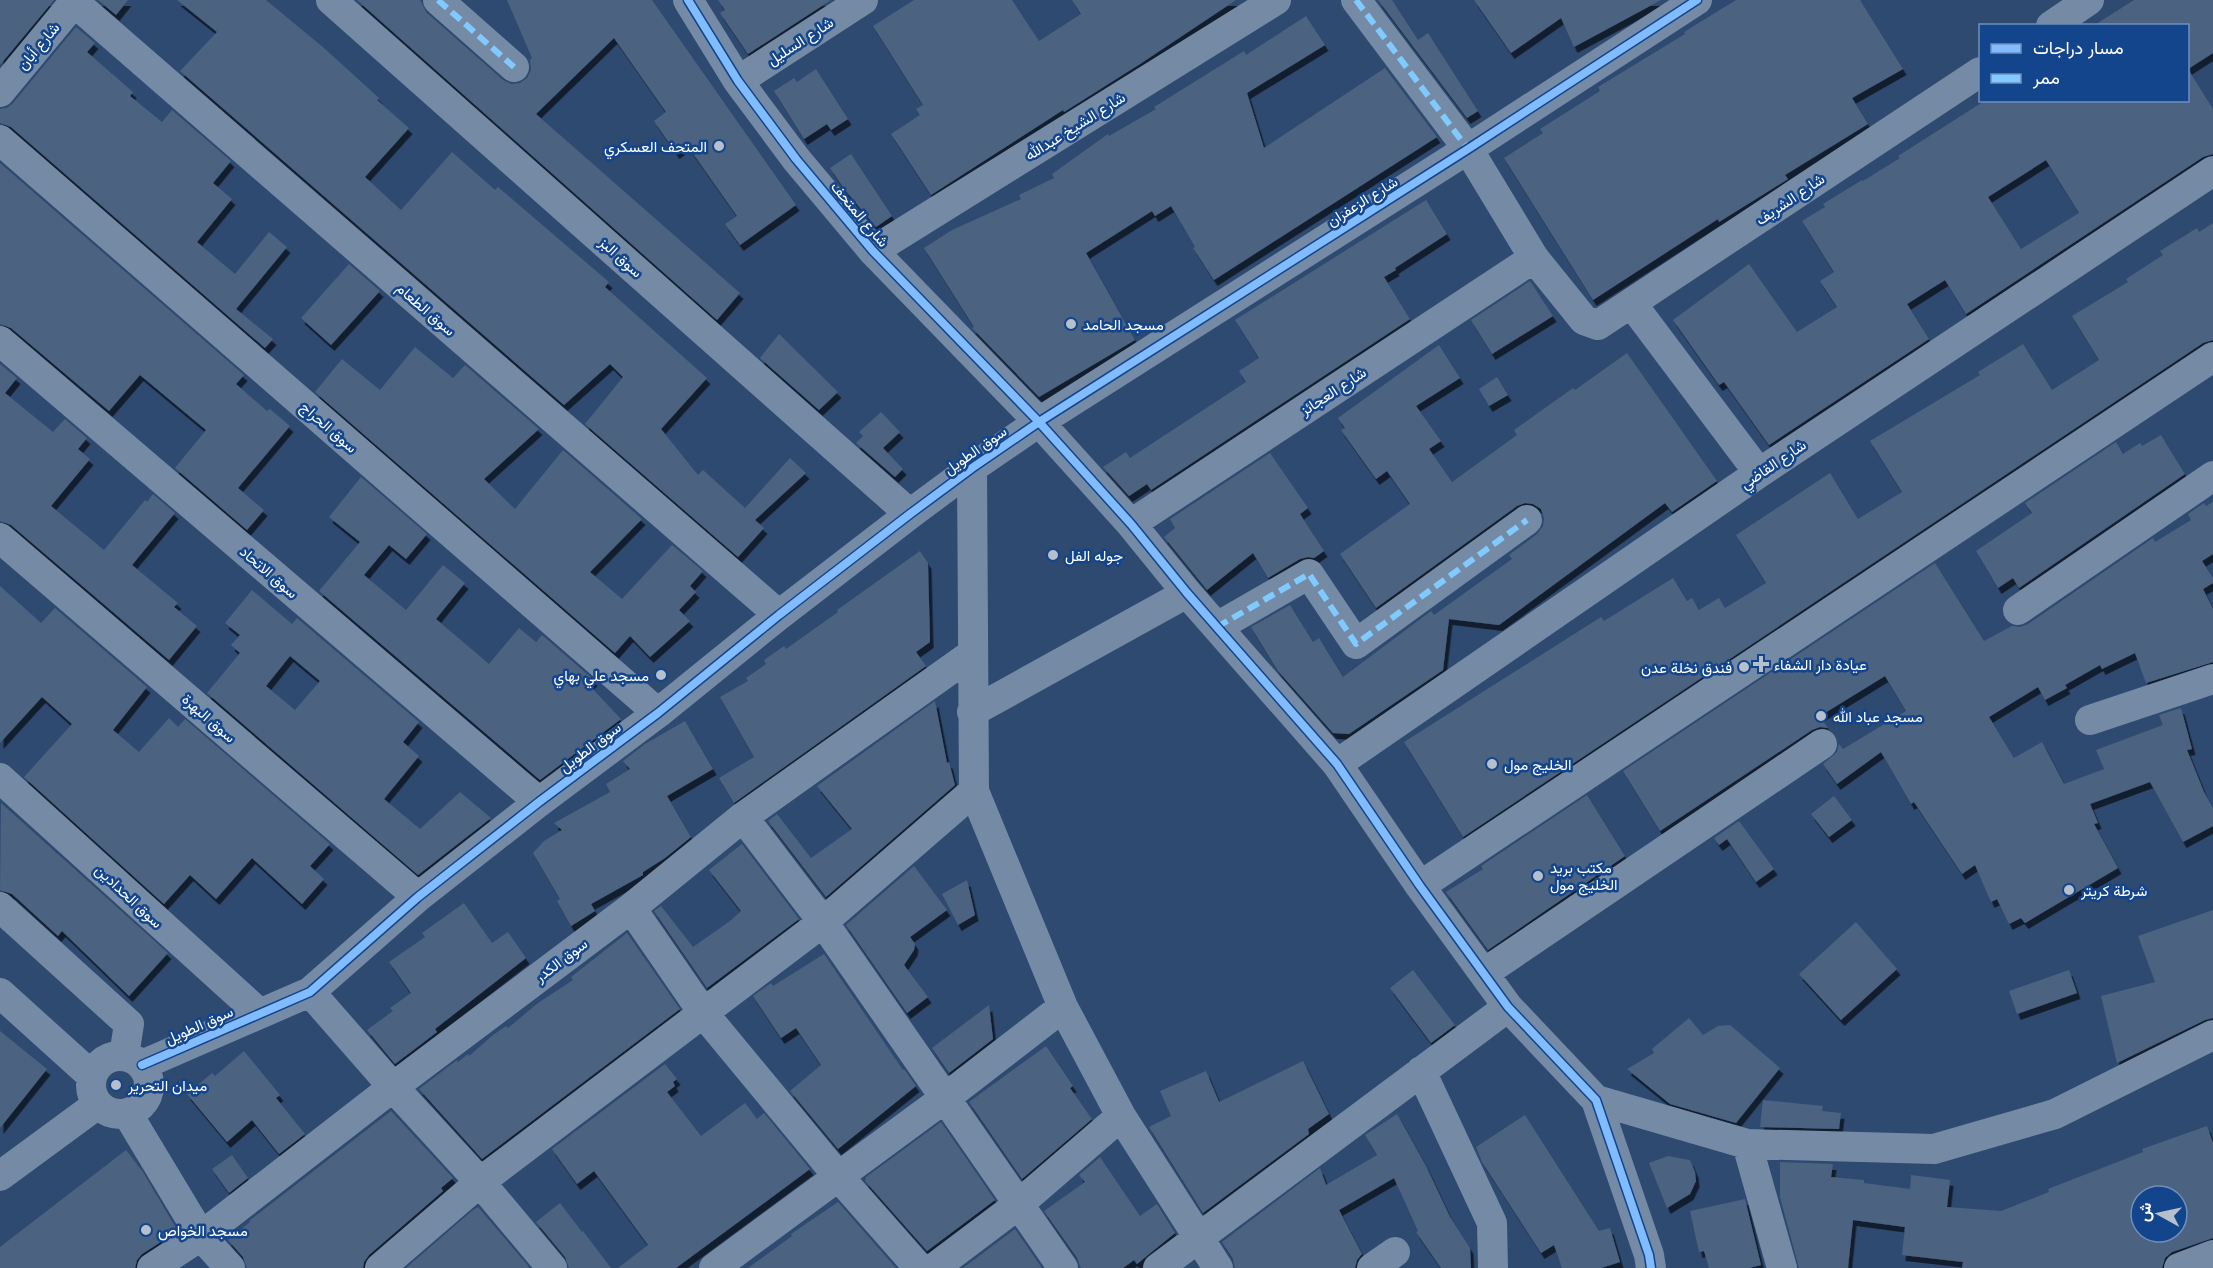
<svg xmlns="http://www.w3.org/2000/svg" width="2213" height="1268" font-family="Mulish,Vazirmatn,sans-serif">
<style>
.building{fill:#4b6281;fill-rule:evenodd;filter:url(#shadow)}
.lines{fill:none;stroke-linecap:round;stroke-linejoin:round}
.minor{stroke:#758aa5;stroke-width:30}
.quiet{stroke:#80caff;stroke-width:6;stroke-dasharray:12 6;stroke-linecap:butt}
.cycleway-casing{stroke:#13458c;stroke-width:11}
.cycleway{stroke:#80bcff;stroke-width:8}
.poi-dot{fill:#b6c0cd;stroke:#13458c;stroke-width:2}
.labels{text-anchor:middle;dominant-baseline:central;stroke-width:5;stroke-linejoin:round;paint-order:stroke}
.street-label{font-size:15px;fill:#fff;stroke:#13458c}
.poi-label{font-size:15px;fill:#fff;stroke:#13458c;text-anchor:start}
</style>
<defs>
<filter id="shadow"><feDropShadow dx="3.5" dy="6" stdDeviation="0" flood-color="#0009"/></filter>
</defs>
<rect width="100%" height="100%" fill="#2e4a71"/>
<!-- building -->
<path class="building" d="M 0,0 L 54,0 L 0,65 Z
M 98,0 L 128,0 L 116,15 Z
M 177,0 L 266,0 L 324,48 L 379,98 L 377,100 L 409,128 L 365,177 L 401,210 L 452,152 L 495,190 L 498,187 L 609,282 L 605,287 L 707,378 L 661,429 L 698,475 L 703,470 L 745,508 L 790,458 L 806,473 L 755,520 L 764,528 L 738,557 L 585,424 L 623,377 L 610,364 L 564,405 L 180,71 L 217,32 Z
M 357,0 L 420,0 L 427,13 L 503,80 L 511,84 L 520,83 L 527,78 L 531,70 L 530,60 L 532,58 L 507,0 L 652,0 L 796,205 L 740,245 L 725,224 L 737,216 L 687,145 L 676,153 L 654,121 L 666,112 L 614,38 L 536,114 L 740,293 L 717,320 Z
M 718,0 L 831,0 L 748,54 L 720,13 L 725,10 Z
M 914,0 L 1012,0 L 1039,41 L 1081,14 L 1072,0 L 1236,0 L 1140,64 L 1064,112 L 1063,110 L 931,195 L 891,134 L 920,115 L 916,109 L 923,105 L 873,26 Z
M 1378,0 L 1392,0 L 1418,40 L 1428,33 L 1478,111 L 1467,118 Z
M 1474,0 L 1661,0 L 1574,47 L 1561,18 L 1511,53 Z
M 1736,0 L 1860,0 L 1903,69 L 1852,98 L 1868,124 L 1785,175 L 1788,179 L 1772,189 L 1719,222 L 1718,219 L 1593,300 L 1504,158 L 1543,133 L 1540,129 L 1600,91 L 1598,87 L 1685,34 L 1684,32 Z
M 2134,0 L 2213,0 L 2213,53 L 2188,69 L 2213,109 L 2213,154 L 2203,157 L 1966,314 L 1945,280 L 1907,304 L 1929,339 L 1769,445 L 1724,382 L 1719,385 L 1673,320 L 1749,264 L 1797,332 L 1837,307 L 1820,281 L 1834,272 L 1802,221 L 1825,207 L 1823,204 L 1862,180 L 1863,181 L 1900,158 L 1898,156 L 1986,100 L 2187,100 L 2187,26 L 2093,26 ZM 2046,160 L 2079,213 L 2021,249 L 1988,197 Z
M 1306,16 L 1325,45 L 1247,93 L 1264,148 L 1385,68 L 1437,137 L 1214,280 L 1193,248 L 1195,247 L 1171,206 L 1155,216 L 1152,211 L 1086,253 L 1135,340 L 1039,397 L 972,328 L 974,327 L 924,248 L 952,230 L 1021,199 L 1019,195 L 1054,178 L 1052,174 L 1108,134 L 1109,136 L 1156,109 L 1154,107 L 1244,51 L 1246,55 Z
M 76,27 L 95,43 L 87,52 L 133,92 L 130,96 L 162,122 L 172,110 L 231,161 L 213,183 L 232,199 L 197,242 L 235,274 L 269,232 L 287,247 L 236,309 L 273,339 L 265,348 L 11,127 L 0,123 L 0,109 L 7,108 L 13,103 Z
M 816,69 L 848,119 L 831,130 L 827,124 L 804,139 L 774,91 L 794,78 L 797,82 Z
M 851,154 L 892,216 L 876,227 L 845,190 L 830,168 Z
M 0,163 L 244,375 L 236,384 L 267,411 L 270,409 L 290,426 L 238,488 L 264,510 L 247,530 L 175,468 L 206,430 L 140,375 L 109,411 L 11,328 L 0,324 Z
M 1426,200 L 1447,234 L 1395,268 L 1396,270 L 1384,277 L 1410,319 L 1151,490 L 1147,484 L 1129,496 L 1103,467 L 1126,452 L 1130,458 L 1246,382 L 1239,371 L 1259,358 L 1235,320 Z
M 2213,223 L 2213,340 L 2203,343 L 1463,837 L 1404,742 L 1601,617 L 1604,621 L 1673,578 L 1687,601 L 1692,598 L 1699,610 L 1719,598 L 1725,608 L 1766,583 L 1736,535 L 1830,473 L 1858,519 L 1902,492 L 1870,441 L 1980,375 L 1978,372 L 2023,344 L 2052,390 L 2099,360 L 2072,316 L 2128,282 L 2126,279 L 2163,255 L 2160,251 L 2197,228 L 2199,232 Z
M 349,264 L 380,291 L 331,345 L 301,318 Z
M 1530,281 L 1553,316 L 1492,354 L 1471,320 Z
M 779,334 L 838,392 L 819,410 L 760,358 Z
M 1439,345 L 1460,378 L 1416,406 L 1441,441 L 1429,449 L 1452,482 L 1517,435 L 1514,430 L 1573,388 L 1575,390 L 1627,353 L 1717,481 L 1672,512 L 1665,503 L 1499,625 L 1449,619 L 1443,670 L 1349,734 L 1333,733 L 1278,671 L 1251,627 L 1290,605 L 1313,642 L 1319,638 L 1343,677 L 1431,611 L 1434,615 L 1512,559 L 1509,555 L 1537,534 L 1543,526 L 1544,518 L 1541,509 L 1533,504 L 1525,503 L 1517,506 L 1376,608 L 1340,554 L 1410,504 L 1387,471 L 1376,479 L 1341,430 L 1345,428 L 1338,418 Z
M 415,347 L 453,378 L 465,365 L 539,429 L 484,479 L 515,509 L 563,450 L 642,519 L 590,572 L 622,599 L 672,545 L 703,571 L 690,586 L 696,592 L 679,610 L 690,621 L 650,657 L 630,636 L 615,653 L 315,392 L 342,359 L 380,390 Z
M 0,364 L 17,378 L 5,393 L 53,432 L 65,419 L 87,438 L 78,449 L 90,459 L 51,506 L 104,550 L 145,500 L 147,502 L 153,494 L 175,513 L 132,565 L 178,603 L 174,607 L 197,626 L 169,660 L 11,525 L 0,521 Z
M 1497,377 L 1508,395 L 1489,406 L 1479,389 Z
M 881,412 L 900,432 L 883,448 L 903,469 L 895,477 L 856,443 L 863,436 L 859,432 Z
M 2161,435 L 2185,474 L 2019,588 L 2013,578 L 1998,588 L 1976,551 L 2032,513 L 2025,503 L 2116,442 L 2123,454 L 2140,443 L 2142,446 Z
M 1270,453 L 1308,508 L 1300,514 L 1324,551 L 1314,558 L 1308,557 L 1300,559 L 1268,578 L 1253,553 L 1207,590 L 1164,537 L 1175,528 L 1170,519 Z
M 361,477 L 427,534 L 406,559 L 389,545 L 364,575 L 406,610 L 443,565 L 465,583 L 436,619 L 489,664 L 519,628 L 536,642 L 542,635 L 594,680 L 589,685 L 621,719 L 540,780 L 319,591 L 360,542 L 329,517 Z
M 2213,502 L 2213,554 L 2202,561 L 2213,578 L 2213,583 L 2203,589 L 2213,609 L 2213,662 L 2146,683 L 2135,653 L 2102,669 L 2100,665 L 2065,685 L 2067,688 L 2045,700 L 2038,687 L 1989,717 L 2014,758 L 2042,742 L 2064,784 L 2104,769 L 2096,750 L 2163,725 L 2159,715 L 2181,708 L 2192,749 L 2187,750 L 2204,792 L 2213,808 L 2213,826 L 2183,842 L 2150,782 L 2090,804 L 2098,823 L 2094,824 L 2118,868 L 2025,923 L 2021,918 L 2009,924 L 1997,899 L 1991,902 L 1975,865 L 1962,874 L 1914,802 L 1911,804 L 1881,752 L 1837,784 L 1823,764 L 1837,752 L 1839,744 L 1843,749 L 1906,711 L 1885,676 L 1820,716 L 1828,728 L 1820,727 L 1812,730 L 1660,831 L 1623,771 L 1935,563 L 1984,641 L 2012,626 L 2020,627 L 2028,624 L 2153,538 L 2155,542 L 2191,520 L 2188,514 L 2204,503 L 2206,506 Z
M 920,551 L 928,563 L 930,642 L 916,652 L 926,666 L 734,803 L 719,778 L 754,757 L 720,697 L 748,681 L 746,678 L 766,664 L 764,660 L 784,646 L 786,649 L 838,612 L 837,610 Z
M 0,586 L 41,623 L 55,608 L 147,687 L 113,730 L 139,752 L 169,718 L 178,727 L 185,719 L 330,844 L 310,866 L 324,879 L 302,904 L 252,858 L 216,899 L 190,875 L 164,904 L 24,777 L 72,724 L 42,697 L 0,743 Z
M 252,590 L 292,624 L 297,618 L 419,722 L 403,742 L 419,756 L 384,799 L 420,829 L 460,792 L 491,818 L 418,875 L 207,693 L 240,653 L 231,645 L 240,635 L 225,623 ZM 290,656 L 320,681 L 295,710 L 266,686 Z
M 935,701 L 947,763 L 949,762 L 955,785 L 826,897 L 768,821 L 777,814 L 811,858 L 852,829 L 817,786 Z
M 685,721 L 713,769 L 667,796 L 691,837 L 665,858 L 643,872 L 643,875 L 591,904 L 595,911 L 571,926 L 557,901 L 560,899 L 533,853 L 544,841 L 562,830 L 554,823 L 610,792 L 606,784 L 630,769 L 623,761 L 645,744 Z
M 1587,795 L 1625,856 L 1488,950 L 1446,892 L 1483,869 L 1481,866 Z
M 1834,796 L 1852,820 L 1829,837 L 1811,814 Z
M 1,803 L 168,953 L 129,996 L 62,931 L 58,936 L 12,894 L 0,890 Z
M 1739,821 L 1774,869 L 1756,882 L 1727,839 L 1719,845 L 1714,838 Z
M 742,844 L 799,919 L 707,988 L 654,911 L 661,906 L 693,947 L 730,921 L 741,911 L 709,870 Z
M 914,866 L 947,910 L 910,937 L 915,944 L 914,950 L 904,965 L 928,997 L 907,1013 L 846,925 Z
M 967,880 L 975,915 L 958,925 L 942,894 Z
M 464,903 L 492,943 L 508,932 L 526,958 L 435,1029 L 437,1032 L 395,1064 L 367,1030 L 393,1011 L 390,1008 L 411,993 L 389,962 L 425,937 L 422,933 Z
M 2213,910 L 2213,1018 L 2205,1020 L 2117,1063 L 2101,996 L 2155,982 L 2138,936 Z
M 1856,922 L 1897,969 L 1841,1020 L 1799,974 Z
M 627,933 L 680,1009 L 482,1159 L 419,1089 L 457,1060 L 458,1062 L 468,1054 L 469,1056 L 493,1035 L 506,1026 L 508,1028 L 538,1003 L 573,980 L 571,977 Z
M 824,954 L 903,1070 L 904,1069 L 916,1086 L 838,1149 L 790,1091 L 821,1065 L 796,1028 L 781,1038 L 753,996 L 771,983 L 773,986 Z
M 1413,970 L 1455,1025 L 1431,1043 L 1390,988 Z
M 2069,970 L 2077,993 L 2017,1014 L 2009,991 Z
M 989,1005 L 993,1039 L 949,1073 L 932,1048 Z
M 1689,1018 L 1703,1035 L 1718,1026 L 1730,1025 L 1780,1068 L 1736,1123 L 1670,1104 L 1627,1069 L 1654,1053 L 1652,1049 Z
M 0,1031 L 47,1069 L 0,1128 Z
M 1046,1046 L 1073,1086 L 1070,1088 L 1092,1119 L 1022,1179 L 969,1102 Z
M 244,1051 L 280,1095 L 276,1098 L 305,1134 L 279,1154 L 252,1120 L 227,1142 L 187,1094 L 212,1073 L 215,1076 Z
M 1303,1061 L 1329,1114 L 1308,1129 L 1309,1134 L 1203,1213 L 1149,1127 L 1171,1116 L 1160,1091 L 1206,1071 L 1219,1102 Z
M 665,1064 L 677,1079 L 673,1082 L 675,1086 L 667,1092 L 701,1136 L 745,1103 L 757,1119 L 764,1113 L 810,1169 L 676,1268 L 618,1268 L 648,1245 L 594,1171 L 577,1184 L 552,1149 Z
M 1763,1100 L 1823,1106 L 1822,1111 L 1841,1113 L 1839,1129 L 1760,1127 Z
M 391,1111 L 453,1178 L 441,1188 L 443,1191 L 369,1255 L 364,1262 L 363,1268 L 247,1268 L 243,1257 L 228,1240 L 250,1222 L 249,1221 Z
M 1397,1114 L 1426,1166 L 1450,1217 L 1470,1248 L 1471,1268 L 1441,1268 L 1416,1232 L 1418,1231 L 1394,1178 L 1339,1210 L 1362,1254 L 1357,1260 L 1355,1268 L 1235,1268 L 1233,1259 L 1222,1242 L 1320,1168 L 1326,1185 L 1377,1155 L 1365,1135 Z
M 1525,1115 L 1599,1231 L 1610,1228 L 1620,1262 L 1601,1268 L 1562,1268 L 1554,1245 L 1541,1253 L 1482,1162 L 1476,1147 Z
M 941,1122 L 995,1200 L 927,1251 L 865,1181 L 866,1177 Z
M 2207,1126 L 2213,1143 L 2213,1238 L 2172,1252 L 2165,1258 L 2162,1268 L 1962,1268 L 1963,1262 L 1902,1255 L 1905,1227 L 1853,1220 L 1848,1268 L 1799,1268 L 1780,1197 L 1780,1162 L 1833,1164 L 1831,1177 L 1864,1180 L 1864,1183 L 1910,1189 L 1911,1175 L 1950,1180 L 1947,1207 L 2001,1211 L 2049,1192 L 2048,1189 L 2143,1152 L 2142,1149 ZM 2141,1196 L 2177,1196 L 2177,1232 L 2141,1232 Z
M 126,1150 L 143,1172 L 178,1231 L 142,1254 L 137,1260 L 135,1268 L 0,1268 L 0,1247 Z
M 232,1155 L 248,1178 L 229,1193 L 212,1169 Z
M 1668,1156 L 1690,1160 L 1695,1172 L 1696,1181 L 1690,1194 L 1667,1208 L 1649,1163 Z
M 1100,1157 L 1140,1216 L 1157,1204 L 1175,1233 L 1137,1264 L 1134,1260 L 1123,1268 L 1081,1268 L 1077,1258 L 1044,1211 L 1085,1182 L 1079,1175 Z
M 1745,1199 L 1761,1265 L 1749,1268 L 1709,1268 L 1704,1251 L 1699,1252 L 1690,1211 Z
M 838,1202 L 896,1268 L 748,1268 L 792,1236 L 791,1234 Z
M 560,1203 L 582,1232 L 583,1231 L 611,1268 L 569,1268 L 565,1257 L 536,1222 Z
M 478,1207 L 530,1268 L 406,1268 L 473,1210 Z
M 1015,1229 L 1042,1268 L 963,1268 Z"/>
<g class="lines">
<!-- minor -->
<path class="minor" d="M 331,0 L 910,514
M 438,0 L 514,67
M 688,0 L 738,81 L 796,159 L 873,251 L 1039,422 L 1131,524 L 1187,593 L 1337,764 L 1420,886 L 1508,1007 L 1596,1100 L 1649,1255 L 1651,1268
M 1356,0 L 1468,149 L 1534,258 L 1584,320 L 1598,325 L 1980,72
M 74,2 L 779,615
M 2051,26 L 2089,0
M 738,81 L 863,0
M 0,92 L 76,0
M 0,140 L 658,713
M 873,251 L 1276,0
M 1632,304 L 1759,473
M 0,341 L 539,802
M 972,468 L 974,791 L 1063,1007 L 1121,1116 L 1218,1268
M 1131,524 L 1534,258
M 0,538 L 418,897
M 2018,610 L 2213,476
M 1217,627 L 1309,574 L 1356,644 L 1527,520
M 972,712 L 1187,593
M 2090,720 L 2213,679
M 1337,764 L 1759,473 L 2213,171
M 0,778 L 259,1013
M 743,817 L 823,922 L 1063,1268
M 1420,886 L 2213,357
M 0,907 L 129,1024 L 124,1056
M 631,908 L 704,1014 L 838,1176 L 919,1268
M 1484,973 L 1822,744
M 310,992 L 393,1087 L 480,1182 L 552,1268
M 0,993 L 92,1076
M91 1085a29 29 0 1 1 58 0a29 29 0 1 1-58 0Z
M 142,1065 L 310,992 L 418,897 L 539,802 L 658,713 L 779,615 L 910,514 L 972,468 L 1039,422 L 1468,149 L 1697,0
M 1421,1071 L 1492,1223 L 1493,1268
M 1596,1100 L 1747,1144 L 1934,1149 L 2055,1114 L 2213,1035
M 127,1113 L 201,1236 L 230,1268
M 1747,1144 L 1782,1268
M 0,1176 L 98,1104
M 152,1268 L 201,1236 L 393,1087 L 631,908 L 743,817 L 972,654
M 380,1268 L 480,1182 L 823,922 L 974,791
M 714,1268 L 945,1098 L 1063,1007
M 934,1268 L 1019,1204 L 1121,1116
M 1158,1268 L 1508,1007
M 1372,1268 L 1395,1252
M 2179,1268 L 2213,1255"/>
<!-- quiet -->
<path class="quiet" d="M 438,0 L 514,67
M 1356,0 L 1468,149
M 1217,627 L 1309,574 L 1356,644 L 1527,520"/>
<!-- cycleway casing -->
<g class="cycleway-casing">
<path id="cycleway" d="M 688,0 L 738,81 L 796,159 L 873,251 L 1039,422 L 1131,524 L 1187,593 L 1337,764 L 1420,886 L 1508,1007 L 1596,1100 L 1649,1255 L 1651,1268
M 142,1065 L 310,992 L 418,897 L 539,802 L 658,713 L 779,615 L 910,514 L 972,468 L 1039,422 L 1468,149 L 1697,0"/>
</g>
<!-- cycleway -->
<use href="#cycleway" class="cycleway"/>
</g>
<!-- markers -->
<g class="poi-dot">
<circle cx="719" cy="146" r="6"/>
<circle cx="1071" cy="324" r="6"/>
<circle cx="1053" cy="555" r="6"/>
<path d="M1758 655h6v6h6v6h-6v6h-6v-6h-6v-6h6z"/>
<circle cx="1744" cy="667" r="6"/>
<circle cx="661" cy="675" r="6"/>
<circle cx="1821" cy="716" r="6"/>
<circle cx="1492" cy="764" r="6"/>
<circle cx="1538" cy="876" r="6"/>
<circle cx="2069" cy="890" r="6"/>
<circle cx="116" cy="1085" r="6"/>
<circle cx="146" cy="1230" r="6"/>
</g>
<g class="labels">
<!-- street labels -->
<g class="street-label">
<text transform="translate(800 41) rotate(-33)">شارع السليل</text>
<text transform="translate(38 46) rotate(-50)">شارع أبان</text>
<text transform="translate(1075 126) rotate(-32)">شارع الشيخ عبدالله</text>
<text transform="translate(1790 199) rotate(-34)">شارع الشريف</text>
<text transform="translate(1362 201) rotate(-32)">شارع الزعفران</text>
<text transform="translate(860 214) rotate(50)">شارع المتحف</text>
<text transform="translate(621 257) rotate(42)">سوق البز</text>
<text transform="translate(426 309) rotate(41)">سوق الطعام</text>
<text transform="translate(1333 391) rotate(-33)">شارع العجائز</text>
<text transform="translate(329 427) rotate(41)">سوق الحراج</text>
<text transform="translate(975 450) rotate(-35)">سوق الطويل</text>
<text transform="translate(1773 464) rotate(-34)">شارع القاضي</text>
<text transform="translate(269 572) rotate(41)">سوق الاتحاد</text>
<text transform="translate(209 718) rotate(41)">سوق البهرة</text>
<text transform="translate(590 747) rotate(-37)">سوق الطويل</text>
<text transform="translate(129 896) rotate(43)">سوق الحدادين</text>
<text transform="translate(561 960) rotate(-37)">سوق الكدر</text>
<text transform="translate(199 1025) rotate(-24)">سوق الطويل</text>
</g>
<!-- poi labels -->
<g class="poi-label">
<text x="707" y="146" text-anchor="end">المتحف العسكري</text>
<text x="1083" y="324">مسجد الحامد</text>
<text x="1065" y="555">جوله الفل</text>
<text x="1774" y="664">عيادة دار الشفاء</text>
<text x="1732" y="667" text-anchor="end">فندق نخلة عدن</text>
<text x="649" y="675" text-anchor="end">مسجد علي بهاي</text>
<text x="1833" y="716">مسجد عباد الله</text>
<text x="1504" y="764">الخليج مول</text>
<text x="1550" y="867">مكتب بريد<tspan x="1550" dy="17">الخليج مول</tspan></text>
<text x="2081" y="890">شرطة كريتر</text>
<text x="128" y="1085">ميدان التحرير</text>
<text x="158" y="1230">مسجد الخواص</text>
</g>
</g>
<!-- legend -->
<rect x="1979" y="24" width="210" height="78" fill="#13458c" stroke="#718fba" stroke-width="1.5"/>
<rect x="1991" y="44" width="30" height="9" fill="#80bcff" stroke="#718fba" stroke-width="1.5"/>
<text x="2033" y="54" font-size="18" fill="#ffffff">مسار دراجات</text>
<rect x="1991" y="74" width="30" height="9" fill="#80caff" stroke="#718fba" stroke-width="1.5"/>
<text x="2033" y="84" font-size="18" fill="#ffffff">ممر</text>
<!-- north arrow -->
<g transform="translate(2159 1214) rotate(278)"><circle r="28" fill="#13458c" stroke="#718fba" stroke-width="1.5"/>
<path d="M0-4.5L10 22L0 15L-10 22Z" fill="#b6c0cd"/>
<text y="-9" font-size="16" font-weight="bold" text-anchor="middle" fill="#ffffff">ش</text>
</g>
</svg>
